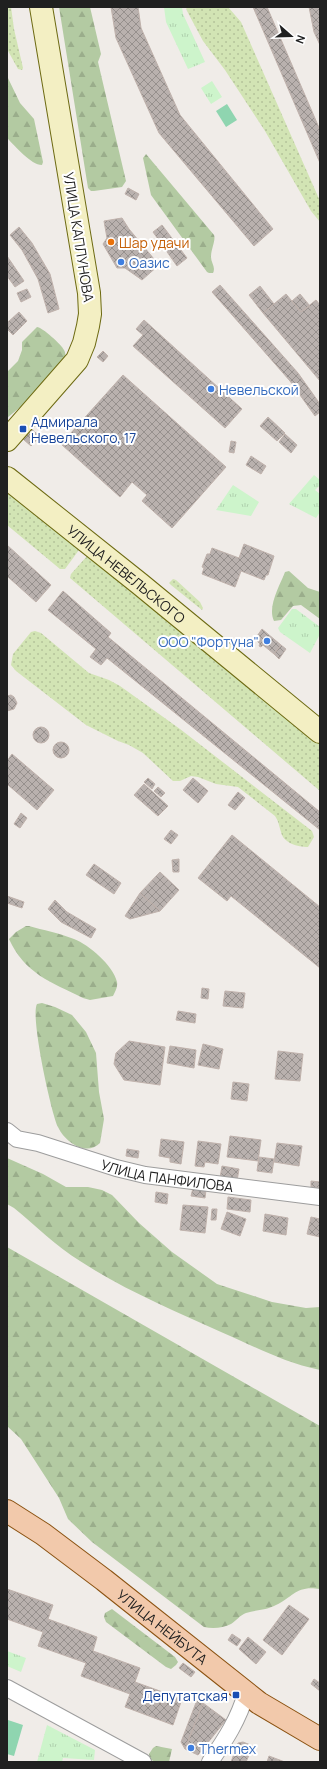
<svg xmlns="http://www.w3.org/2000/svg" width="327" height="1769" font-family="Manrope,sans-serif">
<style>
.grass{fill:url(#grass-dots)}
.forest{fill:url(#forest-firs)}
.park{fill:url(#park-tufts)}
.pitch{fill:#8fd5b0}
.building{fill:url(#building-cross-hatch);stroke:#c0b2ac}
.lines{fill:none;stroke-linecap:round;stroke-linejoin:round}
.street-casing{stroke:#9d9d9d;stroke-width:18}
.secondary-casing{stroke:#6d6a12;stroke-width:24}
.primary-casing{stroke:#8b5211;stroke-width:24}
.street{stroke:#fff;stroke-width:16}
.secondary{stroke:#f3efc3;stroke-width:22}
.primary{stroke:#f2c9ab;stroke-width:22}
.food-dot{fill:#e8710a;stroke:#fff;stroke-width:1.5}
.shop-dot{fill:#3f7fe0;stroke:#fff;stroke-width:1.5}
.transit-dot{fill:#1a4fb4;stroke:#fff;stroke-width:1.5}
.labels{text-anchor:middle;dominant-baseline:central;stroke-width:4;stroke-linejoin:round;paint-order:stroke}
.street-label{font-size:14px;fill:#202020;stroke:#fff}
.food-label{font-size:14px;fill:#c56008;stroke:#fff;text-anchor:start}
.shop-label{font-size:14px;fill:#366cbe;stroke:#fff;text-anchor:start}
.transit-label{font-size:14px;fill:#164399;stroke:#fff;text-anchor:start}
</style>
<defs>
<pattern id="grass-dots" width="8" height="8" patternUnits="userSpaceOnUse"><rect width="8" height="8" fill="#d2e4b4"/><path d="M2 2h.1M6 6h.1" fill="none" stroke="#b4c39a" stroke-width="1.8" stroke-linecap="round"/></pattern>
<pattern id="forest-firs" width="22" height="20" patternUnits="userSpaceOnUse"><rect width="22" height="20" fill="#b3caa2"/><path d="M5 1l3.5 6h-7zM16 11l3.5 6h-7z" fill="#9aad8b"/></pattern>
<pattern id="park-tufts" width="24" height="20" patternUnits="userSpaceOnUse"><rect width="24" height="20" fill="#cdf4cb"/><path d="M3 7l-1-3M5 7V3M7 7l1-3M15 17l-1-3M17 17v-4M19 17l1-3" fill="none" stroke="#b0d1ae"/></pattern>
<pattern id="building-cross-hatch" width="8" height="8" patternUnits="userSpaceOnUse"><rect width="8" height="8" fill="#b9b1ae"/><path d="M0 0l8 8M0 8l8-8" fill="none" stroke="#96908d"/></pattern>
</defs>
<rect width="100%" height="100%" fill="#f0ece8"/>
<!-- grass -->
<path class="grass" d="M 7,7 L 11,7 L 14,29 L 23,68 L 22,70 L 18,69 L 7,49 Z
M 186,7 L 228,7 L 241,22 L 320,201 L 320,222 L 311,211 L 265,131 L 225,70 L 203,41 L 187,11 Z
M 7,487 L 79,550 L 65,569 L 60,569 L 7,525 Z
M 88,555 L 320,741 L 320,791 L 70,578 L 71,574 Z
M 173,579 L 176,580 L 200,602 L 203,608 L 202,610 L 171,585 L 169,583 Z
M 35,631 L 41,633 L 89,673 L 109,680 L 120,686 L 180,729 L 312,831 L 314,837 L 308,847 C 298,847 283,843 281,832 C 279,826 279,822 275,816 L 238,787 L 216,784 L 198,777 L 191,776 L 180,781 L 173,781 L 143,753 L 129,745 L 118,741 L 86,725 L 16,671 L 11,665 L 13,654 L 31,632 Z"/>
<!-- forest -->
<path class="forest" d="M 59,7 L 90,7 L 101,54 L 98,62 L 126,181 L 122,187 L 94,191 L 91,191 L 88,188 Z
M 7,76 L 20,103 L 34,119 L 43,162 L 42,165 C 31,165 15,146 7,138 Z
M 146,154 L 214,235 C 216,240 211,249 211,257 C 211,263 216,267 213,273 L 209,273 L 207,272 L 151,195 L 143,158 Z
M 37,327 C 42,327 62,345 64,350 C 66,353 65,356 65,360 L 36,394 L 7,418 L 7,372 L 18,361 L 22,350 L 22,342 Z
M 289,571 L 308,588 L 320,592 L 320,619 L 301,605 L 293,606 L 281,620 L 274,621 C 267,607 280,585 285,572 Z
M 26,926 L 29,926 C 43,930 59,933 74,939 C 89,945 113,965 117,982 C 118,987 115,992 113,996 L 90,1000 L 83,998 C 51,982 25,974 9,939 L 16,932 Z
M 42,1003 L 55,1007 L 72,1015 L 86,1032 L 96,1053 L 99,1092 L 104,1119 L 100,1143 C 86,1157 65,1142 58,1127 C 51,1112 30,1016 37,1004 Z
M 7,1158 L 43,1174 L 66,1187 L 88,1187 L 102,1190 L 112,1195 L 139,1223 L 172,1252 L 217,1284 L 272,1302 L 306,1308 L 320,1307 L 320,1370 C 282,1362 256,1347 221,1332 C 173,1310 124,1290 80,1261 C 56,1246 36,1226 14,1208 L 7,1204 Z
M 7,1247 L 320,1426 L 320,1589 C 297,1585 294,1596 276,1605 C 267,1610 256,1610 246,1613 C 240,1615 236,1621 231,1624 C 223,1628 213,1629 204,1627 L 92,1542 L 68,1519 L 59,1498 L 21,1439 L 7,1426 Z
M 112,1609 L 175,1657 L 178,1662 L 176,1665 L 171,1669 L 166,1667 L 106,1622 L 104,1617 L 105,1613 Z
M 156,1746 L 172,1749 L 169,1762 L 155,1762 L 150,1759 L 149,1754 L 153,1748 Z"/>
<!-- park -->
<path class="park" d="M 164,7 L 182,7 L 183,14 L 205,62 L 188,69 L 166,22 Z
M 212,81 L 222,97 L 211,104 L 201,88 Z
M 314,475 L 320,480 L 320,485 L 315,490 L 320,494 L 320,512 L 316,518 L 289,504 Z
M 233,485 L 259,502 L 251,516 L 216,510 Z
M 292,609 L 296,609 L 320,627 L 320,634 L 310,653 L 280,632 L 278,628 Z
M 7,1651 L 26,1658 L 21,1672 L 7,1666 Z
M 47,1725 L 95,1750 L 94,1760 L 63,1758 L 62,1762 L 37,1762 Z"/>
<!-- pitch -->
<path class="pitch" d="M 227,104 L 237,120 L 226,127 L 216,111 Z
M 8,1720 L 23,1725 L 14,1756 L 7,1754 Z"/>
<!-- building -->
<path class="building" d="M 111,7 L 138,7 L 141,28 L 180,115 L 273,229 L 254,246 L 159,133 L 116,38 Z
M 253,7 L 267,7 L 320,130 L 320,163 Z
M 309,7 L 320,7 L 320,45 L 314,32 Z
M 128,188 L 139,194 L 136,200 L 125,194 Z
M 122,218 L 129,229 L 159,265 L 142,280 L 125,268 L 117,268 L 103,244 L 107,238 L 104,221 Z
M 162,225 L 187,258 L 177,266 L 153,232 Z
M 19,227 L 32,243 L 50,274 L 59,309 L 48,313 L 38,279 L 22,250 L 10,235 Z
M 7,256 L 24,281 L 15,287 L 7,276 Z
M 220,285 L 298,373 L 320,404 L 320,412 L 315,416 L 290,381 L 212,292 Z
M 260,286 L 274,304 L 263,313 L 249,295 Z
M 27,289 L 31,297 L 21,302 L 17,293 Z
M 286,294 L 301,312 L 316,300 L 320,305 L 320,381 L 263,313 Z
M 300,294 L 310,306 L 301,312 L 292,301 Z
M 19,312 L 27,321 L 13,335 L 7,329 L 7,323 Z
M 144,320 L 242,409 L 225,428 L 133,346 L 143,335 L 136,329 Z
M 103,351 L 108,356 L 103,362 L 97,357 Z
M 123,375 L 226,467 L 172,528 L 142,501 L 147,495 L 132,482 L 120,497 L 61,444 Z
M 268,417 L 285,433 L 277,441 L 260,426 Z
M 31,429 L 40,436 L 31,446 L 23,439 Z
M 285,434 L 297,445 L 291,453 L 279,442 Z
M 231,441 L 236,442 L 234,453 L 229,452 Z
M 251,456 L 266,466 L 261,474 L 246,465 Z
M 244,544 L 274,556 L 268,575 L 266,575 L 264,580 L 241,571 L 235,587 L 202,574 L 204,568 L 202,567 L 207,554 L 210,554 L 212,548 L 239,558 Z
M 7,545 L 51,585 L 36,602 L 7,576 Z
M 63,591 L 111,633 L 108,637 L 320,812 L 320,830 L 107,658 L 101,665 L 90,657 L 96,649 L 48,610 Z
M 262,629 L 281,645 L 274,654 L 263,645 L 261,647 L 259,646 L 260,644 L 255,639 Z
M 281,645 L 286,649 L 279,659 L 274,654 Z
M 11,695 L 14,697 L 17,703 L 14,709 L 7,711 L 7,696 Z
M33 735a8 8 0 1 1 16 0a8 8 0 1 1-16 0Z
M53 750a8 8 0 1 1 16 0a8 8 0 1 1-16 0Z
M 12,754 L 54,790 L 37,810 L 7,784 L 7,761 Z
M 148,778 L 155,784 L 152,789 L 144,782 Z
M 193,778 L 208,791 L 198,803 L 183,790 Z
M 144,784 L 168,806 L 158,816 L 134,795 Z
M 158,787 L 165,793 L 161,797 L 154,791 Z
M 238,792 L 245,798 L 235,810 L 228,805 Z
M 21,813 L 27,818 L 20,828 L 14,824 Z
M 171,830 L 178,835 L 171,844 L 164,839 Z
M 232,835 L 320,907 L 320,968 L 231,896 L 227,901 L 198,878 Z
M 179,859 L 179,872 L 173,872 L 172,860 Z
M 94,864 L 121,883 L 114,894 L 86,875 Z
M 160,872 L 179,890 L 160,911 L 140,893 Z
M 140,893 L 160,911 L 130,919 L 125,916 Z
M 7,896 L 24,902 L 22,908 L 7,903 Z
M 55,900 L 67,912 L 96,929 L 91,938 L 61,922 L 48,909 Z
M 202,988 L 209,989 L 208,999 L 201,998 Z
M 225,991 L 245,993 L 243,1008 L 223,1006 Z
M 178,1011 L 196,1014 L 195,1023 L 176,1020 Z
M 129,1041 L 165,1047 L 160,1085 L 124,1080 L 114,1064 L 116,1053 Z
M 203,1044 L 223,1049 L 219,1069 L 198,1065 Z
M 170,1046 L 196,1050 L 194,1068 L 167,1063 Z
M 278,1051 L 303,1054 L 300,1081 L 275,1079 Z
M 233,1082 L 249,1084 L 247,1101 L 231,1099 Z
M 230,1136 L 261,1140 L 258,1161 L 227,1157 Z
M 161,1139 L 184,1142 L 181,1164 L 170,1162 L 170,1158 L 159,1156 Z
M 198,1141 L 221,1144 L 218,1164 L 205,1162 L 204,1167 L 195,1166 Z
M 277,1143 L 302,1146 L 299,1166 L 274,1162 Z
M 127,1149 L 139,1151 L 138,1158 L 126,1156 Z
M 259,1157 L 274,1159 L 272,1173 L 257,1171 Z
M 222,1166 L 239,1169 L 237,1181 L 220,1178 Z
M 311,1181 L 320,1182 L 320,1188 L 311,1187 Z
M 193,1188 L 206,1190 L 205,1198 L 191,1196 Z
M 156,1192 L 168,1194 L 167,1204 L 155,1202 Z
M 228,1197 L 251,1200 L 250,1212 L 227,1209 Z
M 183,1205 L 208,1207 L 205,1233 L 180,1230 Z
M 212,1209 L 217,1209 L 216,1220 L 211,1220 Z
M 227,1212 L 246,1219 L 240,1236 L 221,1229 Z
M 265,1214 L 288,1218 L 286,1235 L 263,1231 Z
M 311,1217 L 320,1219 L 320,1237 L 307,1234 Z
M 7,1589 L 53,1605 L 48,1619 L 97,1637 L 93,1651 L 140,1668 L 135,1682 L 182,1699 L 173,1725 L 125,1707 L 130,1694 L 81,1676 L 86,1663 L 38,1646 L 43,1632 L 7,1619 Z
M 289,1605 L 309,1619 L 282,1655 L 263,1640 Z
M 232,1634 L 241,1640 L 237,1646 L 228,1640 Z
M 248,1637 L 266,1652 L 256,1664 L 239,1649 Z
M 183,1663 L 195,1672 L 191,1677 L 179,1668 Z
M 314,1679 L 320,1683 L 320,1691 L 311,1684 Z
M 197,1700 L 203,1703 L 185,1749 L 181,1742 Z
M 203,1703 L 226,1720 L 198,1755 L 185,1749 Z
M 243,1742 L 253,1746 L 246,1762 L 231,1762 L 238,1743 Z
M 269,1756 L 285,1762 L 267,1762 Z"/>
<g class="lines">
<!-- street casing -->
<g class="street-casing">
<g id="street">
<path id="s1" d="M 7,1131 L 17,1139 L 38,1143 L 116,1168 L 145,1175 L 320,1197"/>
<path d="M 7,1688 L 143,1762"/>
<path d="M 210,1762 C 225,1740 239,1719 246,1693"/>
</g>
</g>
<!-- secondary casing -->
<g class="secondary-casing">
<g id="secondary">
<path d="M 7,440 L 77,360 L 84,343 L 88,326 L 90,314 L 89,293 L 41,7"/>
<path id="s2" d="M 7,478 L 140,584 L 320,732"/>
</g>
</g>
<!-- primary casing -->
<g class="primary-casing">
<g id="primary">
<path id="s3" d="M 7,1511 L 43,1534 L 104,1580 L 259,1703 L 320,1739"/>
</g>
</g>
<!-- street -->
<use href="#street" class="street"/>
<!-- secondary -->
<use href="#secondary" class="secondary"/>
<!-- primary -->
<use href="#primary" class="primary"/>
</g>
<!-- markers -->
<circle class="food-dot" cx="111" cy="242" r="4"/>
<g class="shop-dot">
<circle cx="121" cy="262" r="4"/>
<circle cx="211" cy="389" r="4"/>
<circle cx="267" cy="641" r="4"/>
<circle cx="191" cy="1748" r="4"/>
</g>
<g class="transit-dot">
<rect x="19" y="425" width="8" height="8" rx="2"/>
<rect x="232" y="1691" width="8" height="8" rx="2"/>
</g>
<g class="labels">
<!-- street labels -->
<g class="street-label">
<text transform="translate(79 237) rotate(81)">УЛИЦА КАПЛУНОВА</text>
<text stroke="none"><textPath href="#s2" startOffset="153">УЛИЦА НЕВЕЛЬСКОГО</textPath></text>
<text stroke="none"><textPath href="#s1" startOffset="168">УЛИЦА ПАНФИЛОВА</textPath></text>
<text stroke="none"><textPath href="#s3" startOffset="194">УЛИЦА НЕЙБУТА</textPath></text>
</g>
<!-- food labels -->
<g class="food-label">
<text x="119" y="242">Шар удачи</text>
</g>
<!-- shop labels -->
<g class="shop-label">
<text x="129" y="262">Оазис</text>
<text x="219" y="389">Невельской</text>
<text x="259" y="641" text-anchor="end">ООО "Фортуна"</text>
<text x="199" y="1748">Thermex</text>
</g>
<!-- transit labels -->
<g class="transit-label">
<text x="31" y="421">Адмирала<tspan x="31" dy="16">Невельского, 17</tspan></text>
<text x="228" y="1695" text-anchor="end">Депутатская</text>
</g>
</g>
<!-- border -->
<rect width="327" height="1769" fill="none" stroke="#202020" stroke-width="16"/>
<!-- north arrow -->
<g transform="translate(291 36) rotate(110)" stroke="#ffffff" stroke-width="3" paint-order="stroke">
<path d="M0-3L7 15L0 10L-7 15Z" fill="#202020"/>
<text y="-6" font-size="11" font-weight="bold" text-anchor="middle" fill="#202020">N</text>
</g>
</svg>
